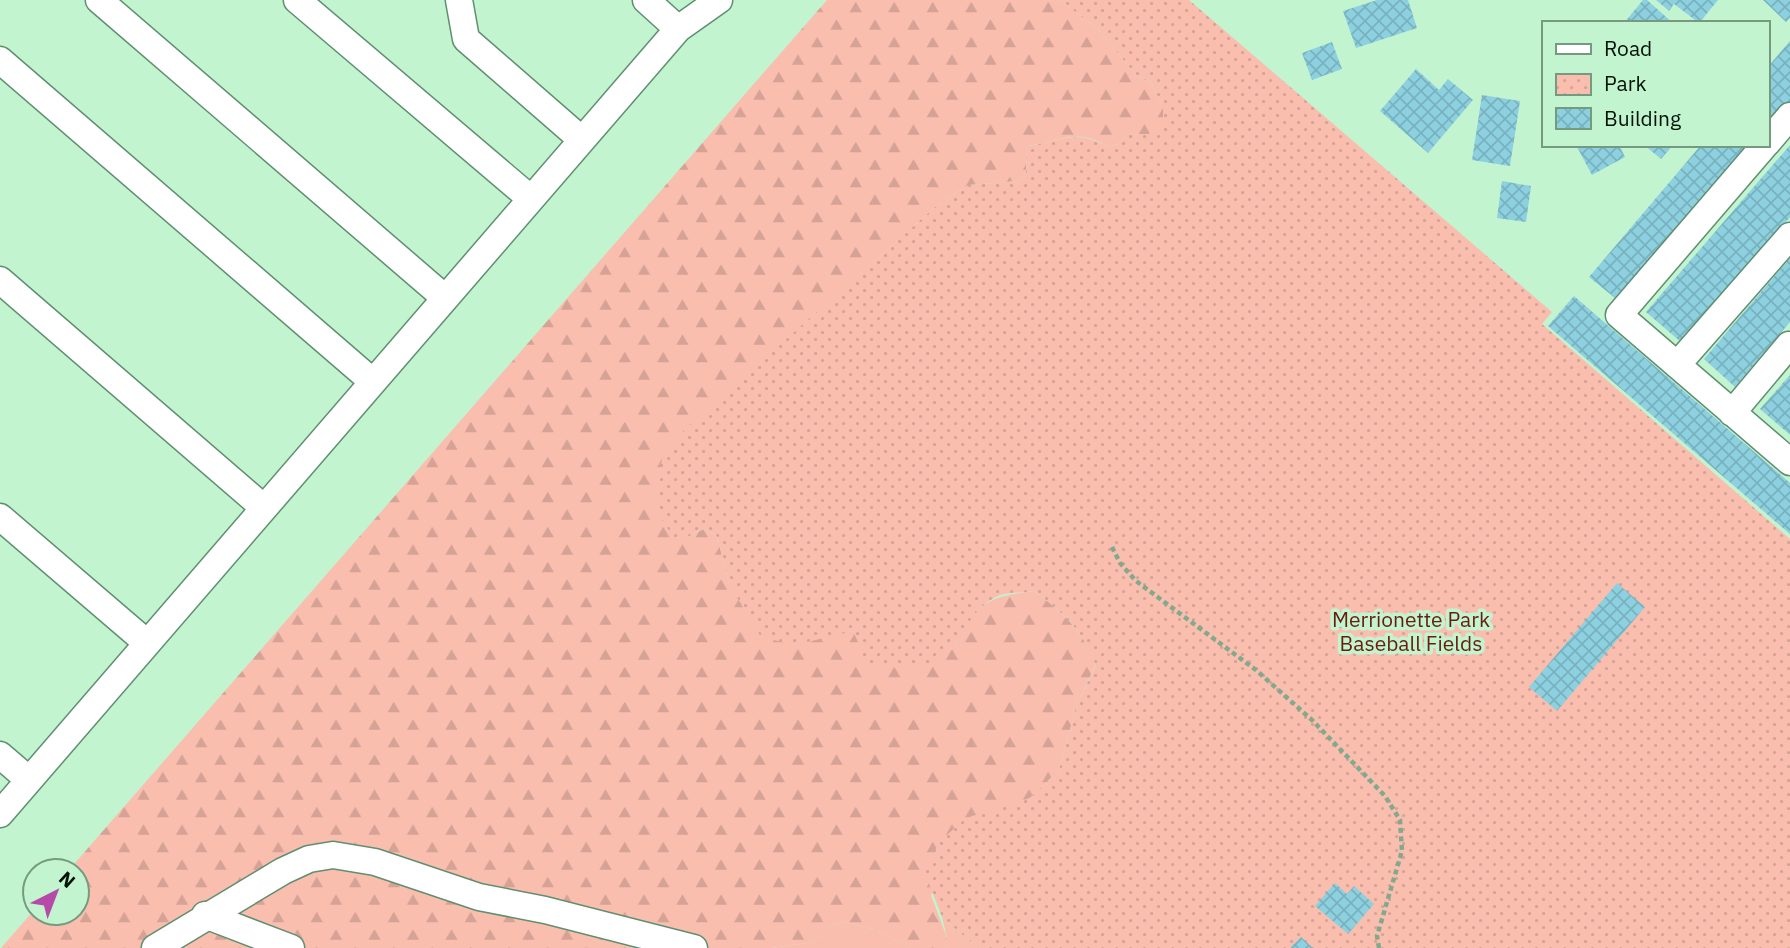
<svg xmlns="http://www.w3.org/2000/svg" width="1790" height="948" font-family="'IBM Plex Sans',sans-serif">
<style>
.green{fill:#fabeaf}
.forest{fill:url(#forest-firs)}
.park{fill:url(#park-dots)}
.building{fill:url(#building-cross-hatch)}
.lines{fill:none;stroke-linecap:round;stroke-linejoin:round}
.minor-casing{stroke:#608f6f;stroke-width:29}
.path{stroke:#82a98d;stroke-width:4.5;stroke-dasharray:5 3.5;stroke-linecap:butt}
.minor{stroke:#fff;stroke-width:26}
.labels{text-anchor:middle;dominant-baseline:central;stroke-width:7;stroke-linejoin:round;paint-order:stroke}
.park-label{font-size:21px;fill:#691e0d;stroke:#c2f4d0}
</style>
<defs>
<pattern id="forest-firs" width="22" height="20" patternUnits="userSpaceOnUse" patternTransform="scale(1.75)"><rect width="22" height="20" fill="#fabeaf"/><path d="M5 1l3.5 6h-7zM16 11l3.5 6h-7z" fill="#d5a295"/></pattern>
<pattern id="park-dots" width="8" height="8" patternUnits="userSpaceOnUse" patternTransform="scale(1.75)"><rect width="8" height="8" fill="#fabeaf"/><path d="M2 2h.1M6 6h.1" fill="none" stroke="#d5a295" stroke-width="1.8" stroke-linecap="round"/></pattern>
<pattern id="building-cross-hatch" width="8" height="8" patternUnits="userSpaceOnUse" patternTransform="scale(1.75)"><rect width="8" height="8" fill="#8dd0e0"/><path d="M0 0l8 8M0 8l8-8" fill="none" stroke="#78b2bf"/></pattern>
</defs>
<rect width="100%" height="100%" fill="#c2f4d0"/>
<!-- green -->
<path class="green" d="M 942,917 L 978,948 L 945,948 L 947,938 Z
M 844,922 L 873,929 L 909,948 L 771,948 L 814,942 L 830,927 Z"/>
<!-- forest -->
<path class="forest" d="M 827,0 L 1060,0 L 1099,30 L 1136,75 L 1151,83 L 1163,107 L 1164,126 L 1149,134 L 1127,135 L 1118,144 L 1108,147 C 1077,127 1061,142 1027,146 L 1026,175 L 1019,181 L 969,185 L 943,200 L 687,428 L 663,454 L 689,536 L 704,529 L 717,536 L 729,584 L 839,633 L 854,631 L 859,644 L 956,644 C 977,602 988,597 1034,591 C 1065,614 1081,629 1096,664 L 1077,704 L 1059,770 L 1030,798 L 999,810 L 931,895 L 947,938 L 945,948 L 909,948 L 873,929 L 844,922 L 830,927 L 814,942 L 771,948 L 1,948 L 35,909 L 35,913 L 77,913 L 77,871 L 68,871 Z"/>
<!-- park -->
<path class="park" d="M 1060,0 L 1189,0 L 1552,312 L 1542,324 L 1790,539 L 1790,948 L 978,948 L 942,917 L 924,871 L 940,841 L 966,818 L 1030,798 L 1059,770 L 1077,704 L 1096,665 C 1081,628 1065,614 1034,591 C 1022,593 1005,592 996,597 C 972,610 971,622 957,642 C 937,673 892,669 861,661 L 859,644 L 853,631 L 795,645 L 761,637 L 729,584 L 717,536 L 704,529 L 689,536 L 674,538 L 657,513 L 657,488 L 663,454 L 686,428 L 943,200 L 969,185 L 1019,181 L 1026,175 L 1027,146 C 1060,142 1077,128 1108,147 L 1118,144 L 1127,135 L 1149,134 L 1163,126 L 1163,107 L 1151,83 L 1136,75 L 1099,30 Z"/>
<!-- building -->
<path class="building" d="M 1377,0 L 1408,0 L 1417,28 L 1356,48 L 1343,11 Z
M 1643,0 L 1647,0 L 1673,23 L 1624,23 Z
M 1656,0 L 1718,0 L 1699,23 L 1674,4 L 1669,11 Z
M 1763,0 L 1790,0 L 1790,18 L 1786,22 Z
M 1790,41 L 1790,102 L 1767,128 L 1767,68 Z
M 1332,42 L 1342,69 L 1312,80 L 1302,53 Z
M 1416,69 L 1439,90 L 1448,79 L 1473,100 L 1428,153 L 1380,111 Z
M 1482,95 L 1520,101 L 1510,166 L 1472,160 Z
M 1576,145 L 1619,145 L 1625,157 L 1592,175 Z
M 1644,145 L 1673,145 L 1661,159 Z
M 1701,145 L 1753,145 L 1620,302 L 1589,277 Z
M 1790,145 L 1790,217 L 1682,343 L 1646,312 Z
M 1502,181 L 1531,186 L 1526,222 L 1497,218 Z
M 1790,258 L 1790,322 L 1735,387 L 1704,359 Z
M 1574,296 L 1790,483 L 1790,534 L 1548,326 Z
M 1790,375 L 1790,435 L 1760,409 Z
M 1617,583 L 1645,607 L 1557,711 L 1529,687 Z
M 1335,883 L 1347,894 L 1354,886 L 1374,904 L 1348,934 L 1315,906 Z
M 1301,937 L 1313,948 L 1290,948 Z"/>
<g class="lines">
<!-- minor casing -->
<g class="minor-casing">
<path id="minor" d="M 99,0 L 445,298
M 297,0 L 531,199
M 459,0 L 466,39 L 582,140
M 646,0 L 678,29
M 0,60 L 373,382
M 1767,143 L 1790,116
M 1765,145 L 1619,315 L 1790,462
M 0,280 L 264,508
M 1677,365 L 1790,236
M 1732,413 L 1789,345
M 0,517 L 147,643
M 0,755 L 29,780
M 0,814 L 678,29 L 719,0
M 205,915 L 291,948
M 155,948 L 283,871 L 309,859 L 333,855 L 375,862 L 479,897 L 545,910 L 694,948"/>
</g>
<!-- path -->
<path class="path" d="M 1112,547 L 1120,563 L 1136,581 L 1256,670 L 1312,720 L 1385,796 L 1400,820 L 1402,851 L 1377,936 L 1379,948"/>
<!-- minor -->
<use href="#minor" class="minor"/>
</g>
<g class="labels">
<!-- park labels -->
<g class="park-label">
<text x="1411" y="619">Merrionette Park<tspan x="1411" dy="24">Baseball Fields</tspan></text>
</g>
</g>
<!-- legend -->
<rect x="1542" y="21" width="228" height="126" fill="#c2f4d0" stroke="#759a80" stroke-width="2"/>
<rect x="1556" y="44" width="35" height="10" fill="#ffffff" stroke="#759a80" stroke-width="2"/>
<text x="1604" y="56" font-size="21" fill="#021207">Road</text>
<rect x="1556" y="74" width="35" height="21" fill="url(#park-dots)" stroke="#759a80" stroke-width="2"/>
<text x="1604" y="91" font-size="21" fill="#021207">Park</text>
<rect x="1556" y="108" width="35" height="21" fill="url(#building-cross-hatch)" stroke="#759a80" stroke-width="2"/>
<text x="1604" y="126" font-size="21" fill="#021207">Building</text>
<!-- north arrow -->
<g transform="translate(56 892) rotate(42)"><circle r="33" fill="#c2f4d0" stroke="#759a80" stroke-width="2"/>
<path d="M0-5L12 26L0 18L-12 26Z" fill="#b749a7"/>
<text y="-10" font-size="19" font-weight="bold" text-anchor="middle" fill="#021207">N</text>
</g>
</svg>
